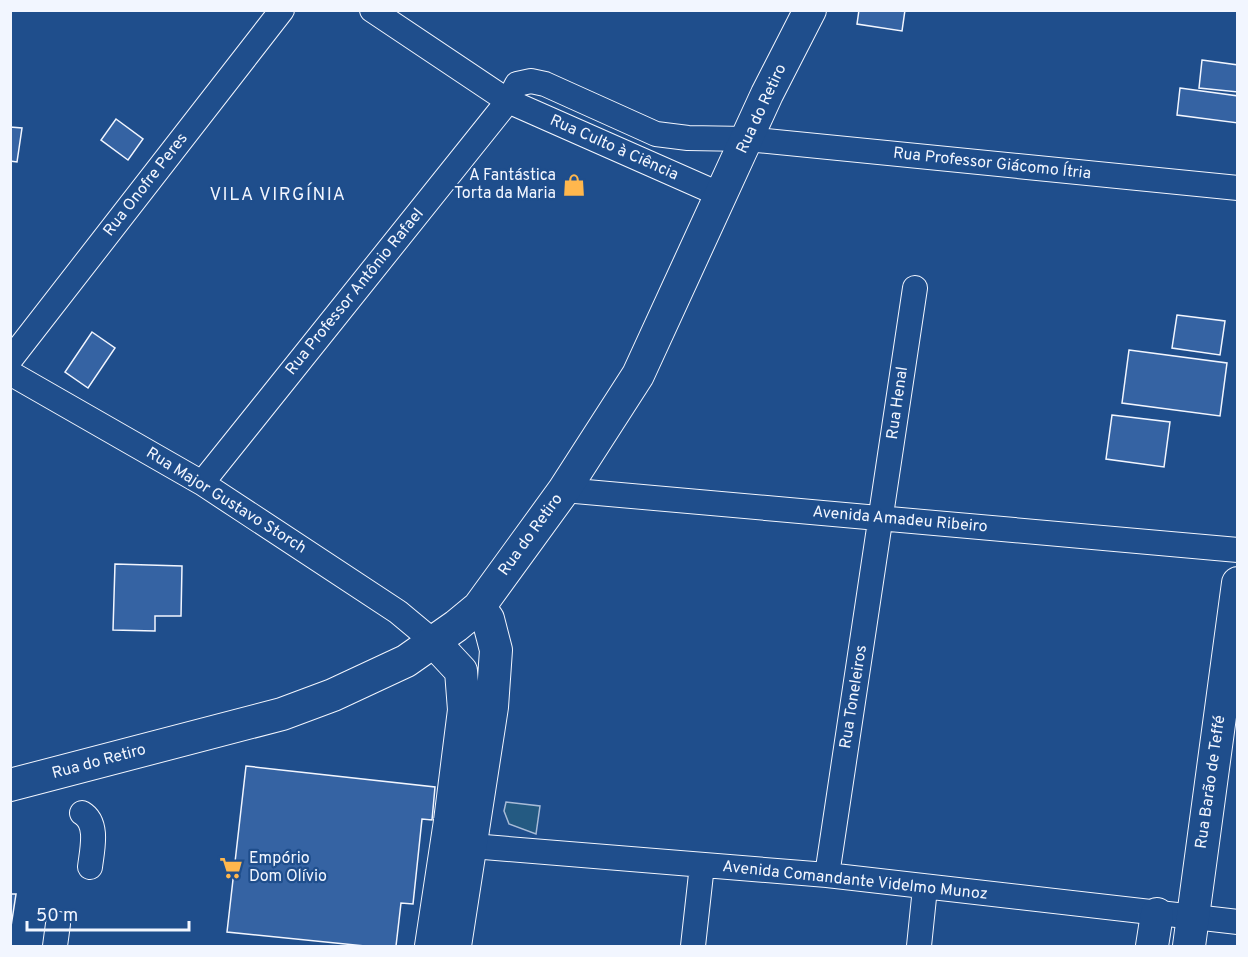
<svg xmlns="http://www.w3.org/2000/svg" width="1248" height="957" font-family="Overpass,sans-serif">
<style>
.green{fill:#245a82;stroke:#a8bbd7;stroke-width:1.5}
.building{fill:#3563a3;stroke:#f2f6ff;stroke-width:1.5}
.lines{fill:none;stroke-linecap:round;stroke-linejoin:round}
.minor-casing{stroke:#f2f6ff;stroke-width:26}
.major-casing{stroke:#f2f6ff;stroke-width:34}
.minor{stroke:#1f4e8c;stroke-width:24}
.major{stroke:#1f4e8c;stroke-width:32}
.labels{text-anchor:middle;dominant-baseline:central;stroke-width:4.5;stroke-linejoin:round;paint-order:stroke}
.street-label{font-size:16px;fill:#f2f6ff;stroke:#1f4e8c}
.poi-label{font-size:16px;fill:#f2f6ff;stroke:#1f4e8c;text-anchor:end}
.neighbourhood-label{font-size:18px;letter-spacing:1.5px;fill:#f2f6ff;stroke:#1f4e8c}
</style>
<rect width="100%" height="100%" fill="#1f4e8c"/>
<!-- green -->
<path class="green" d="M 506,802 L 540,806 L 536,834 L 509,824 L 504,811 Z"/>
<!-- building -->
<path class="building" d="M 859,10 L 905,10 L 902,31 L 857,24 Z
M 1202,60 L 1238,65 L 1238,92 L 1199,88 Z
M 1180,88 L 1238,96 L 1238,123 L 1177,115 Z
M 116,119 L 143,139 L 128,160 L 101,140 Z
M 10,127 L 22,128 L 17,162 L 10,161 Z
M 1177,315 L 1225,321 L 1220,355 L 1172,348 Z
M 92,332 L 115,348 L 88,388 L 65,372 Z
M 1129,350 L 1227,363 L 1220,416 L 1122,403 Z
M 1112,415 L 1170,422 L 1164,467 L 1106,459 Z
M 115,564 L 182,566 L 181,616 L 155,616 L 155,631 L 113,630 Z
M 246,766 L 435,787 L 432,820 L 422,819 L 413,904 L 401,903 L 396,946 L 365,946 L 227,932 Z
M 10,894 L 16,894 L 10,933 Z"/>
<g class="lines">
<!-- minor casing -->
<g class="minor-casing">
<path id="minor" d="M 372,10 L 508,101 L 721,195
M 10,360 L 282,10
M 10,373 L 202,483 L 398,612 L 434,642
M 202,483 L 508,101 L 517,84 L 531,81 L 545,84 L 656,134 L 688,138 L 747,139 L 1238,188
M 564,490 L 1238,550
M 82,813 C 99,823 92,850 90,867
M 472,846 L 827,875 L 1238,922
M 827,875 L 915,288
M 55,946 L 58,924
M 693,946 L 702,865
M 919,946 L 925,888"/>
</g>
<!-- major casing -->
<g class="major-casing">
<path id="major" d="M 10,785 L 282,714 L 333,695 L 406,661 L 456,626 L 479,607 L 564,490 L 638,375 L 767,94 L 810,10
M 431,946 L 450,821 L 464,710 L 461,671 L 434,642
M 455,946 L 492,707 L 496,650 L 488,619 L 479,607
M 1152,946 L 1157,914
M 1189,946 L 1238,583"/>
</g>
<!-- minor -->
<use href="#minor" class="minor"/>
<!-- major -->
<use href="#major" class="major"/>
</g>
<!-- icons -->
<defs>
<g id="shop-bare" transform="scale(1.8)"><path d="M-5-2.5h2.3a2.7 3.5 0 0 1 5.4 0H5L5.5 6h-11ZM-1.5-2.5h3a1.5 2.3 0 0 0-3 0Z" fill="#ffb74d" stroke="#1f4e8c" stroke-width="2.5" paint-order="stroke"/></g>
<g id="supermarket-bare" transform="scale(1.8)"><path d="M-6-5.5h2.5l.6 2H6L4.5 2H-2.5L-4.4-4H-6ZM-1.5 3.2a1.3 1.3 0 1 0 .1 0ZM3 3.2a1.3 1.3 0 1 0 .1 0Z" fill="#ffb74d" stroke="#1f4e8c" stroke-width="2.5" paint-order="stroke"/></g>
</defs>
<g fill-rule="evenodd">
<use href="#shop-bare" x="574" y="185"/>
<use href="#supermarket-bare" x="231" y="868"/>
</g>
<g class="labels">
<!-- street labels -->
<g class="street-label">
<text transform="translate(762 109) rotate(-65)">Rua do Retiro</text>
<text transform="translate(614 148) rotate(24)">Rua Culto à Ciência</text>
<text transform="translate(992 164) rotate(6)">Rua Professor Giácomo Ítria</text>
<text transform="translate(146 185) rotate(-52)">Rua Onofre Peres</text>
<text transform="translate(355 292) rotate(-51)">Rua Professor Antônio Rafael</text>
<text transform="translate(898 403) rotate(-82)">Rua Henal</text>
<text transform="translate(226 501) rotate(32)">Rua Major Gustavo Storch</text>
<text transform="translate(900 520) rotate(5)">Avenida Amadeu Ribeiro</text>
<text transform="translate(531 535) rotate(-54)">Rua do Retiro</text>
<text transform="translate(854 697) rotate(-81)">Rua Toneleiros</text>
<text transform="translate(99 762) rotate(-15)">Rua do Retiro</text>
<text transform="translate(1211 782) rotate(-82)">Rua Barão de Teffé</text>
<text transform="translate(855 881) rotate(6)">Avenida Comandante Videlmo Munoz</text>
</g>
<!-- poi labels -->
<g class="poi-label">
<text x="556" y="176">A Fantástica<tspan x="556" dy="18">Torta da Maria</tspan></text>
<text x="249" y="859" text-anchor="start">Empório<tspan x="249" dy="18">Dom Olívio</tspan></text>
</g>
<!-- neighbourhood labels -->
<g class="neighbourhood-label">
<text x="278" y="195">VILA VIRGÍNIA</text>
</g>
</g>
<!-- border -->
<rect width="1248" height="957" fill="none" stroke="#f2f6ff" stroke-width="24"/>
<!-- scale -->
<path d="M27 921v9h162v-9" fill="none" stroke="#f2f6ff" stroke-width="3"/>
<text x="36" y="921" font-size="18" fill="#f2f6ff" stroke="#1f4e8c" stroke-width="4.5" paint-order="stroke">50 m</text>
</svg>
